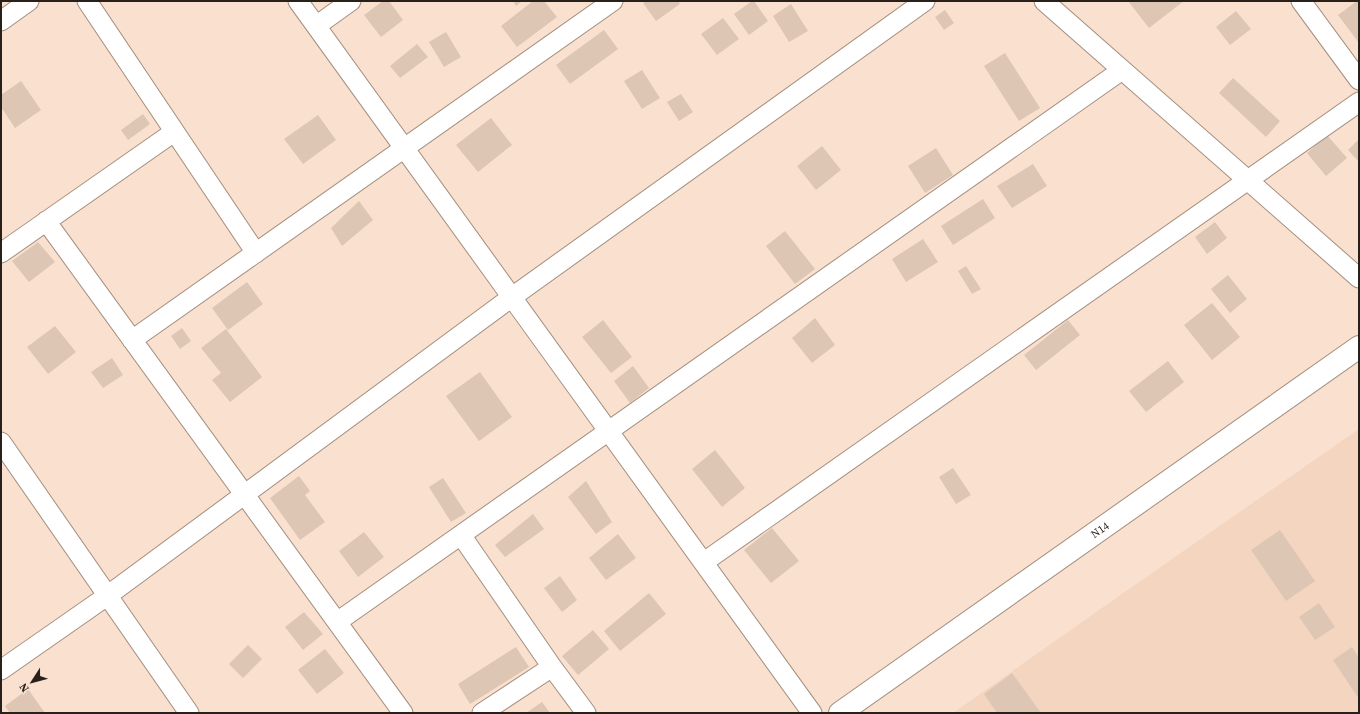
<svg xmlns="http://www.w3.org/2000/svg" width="1360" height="714" font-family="'Source Serif 4',serif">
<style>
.built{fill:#f4d5bf}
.building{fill:#dec6b5}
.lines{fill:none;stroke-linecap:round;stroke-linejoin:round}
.street-casing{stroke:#a48e7e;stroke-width:21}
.primary-casing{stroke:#a48e7e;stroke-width:24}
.street{stroke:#fff;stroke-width:19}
.primary{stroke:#fff;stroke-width:22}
.labels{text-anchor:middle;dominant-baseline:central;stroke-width:3;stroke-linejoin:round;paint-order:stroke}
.street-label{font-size:11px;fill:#282019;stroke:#f9e0cf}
</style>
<rect width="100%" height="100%" fill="#f9e0cf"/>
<!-- built -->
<path class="built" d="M 1359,429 L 1359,713 L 953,713 L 1119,596 Z"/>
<!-- building -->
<path class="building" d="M 383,1 L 389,1 L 403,20 L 381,37 L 364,15 Z
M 513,1 L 522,1 L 516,6 Z
M 533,1 L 544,1 L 557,17 L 517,47 L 501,26 Z
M 646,1 L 678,1 L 680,4 L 656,21 L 643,3 Z
M 752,1 L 754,1 L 768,21 L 749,35 L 734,14 Z
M 1128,1 L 1184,1 L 1149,28 Z
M 1357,1 L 1359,1 L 1359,43 L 1338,15 Z
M 791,4 L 808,31 L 789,42 L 773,16 Z
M 945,10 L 954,23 L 944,30 L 935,17 Z
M 1236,11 L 1251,29 L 1230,45 L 1216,27 Z
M 723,18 L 739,39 L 717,55 L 701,34 Z
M 604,30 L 618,49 L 570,84 L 556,65 Z
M 446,32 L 461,57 L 444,67 L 429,42 Z
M 417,44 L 428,57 L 400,78 L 390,66 Z
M 1005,53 L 1040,108 L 1019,121 L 984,66 Z
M 642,70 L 660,98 L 642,109 L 624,81 Z
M 1233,78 L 1280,121 L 1266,137 L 1219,93 Z
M 21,81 L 41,110 L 15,128 L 1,107 L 1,95 Z
M 681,94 L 693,112 L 679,121 L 667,102 Z
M 143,114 L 150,124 L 128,140 L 121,130 Z
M 318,115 L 336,140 L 303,164 L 284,139 Z
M 491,118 L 512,145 L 478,172 L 456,145 Z
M 1327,135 L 1347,158 L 1326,176 L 1307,153 Z
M 1359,139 L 1359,162 L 1348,150 Z
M 822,146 L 841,170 L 816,190 L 797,166 Z
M 936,148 L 953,175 L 925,193 L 908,166 Z
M 1033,164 L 1047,186 L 1012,208 L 997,186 Z
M 983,199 L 995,218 L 953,245 L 941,226 Z
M 359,201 L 373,220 L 342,246 L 331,228 Z
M 1215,222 L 1227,238 L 1207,254 L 1195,237 Z
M 785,231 L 815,269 L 795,284 L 766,246 Z
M 923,239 L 938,262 L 906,282 L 892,259 Z
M 38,242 L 55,262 L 29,282 L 12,261 Z
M 966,266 L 981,289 L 972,294 L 958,271 Z
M 1228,275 L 1247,299 L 1230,313 L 1211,289 Z
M 247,282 L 263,304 L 228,330 L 212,308 Z
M 1212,303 L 1240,337 L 1212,360 L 1184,325 Z
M 815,318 L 835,345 L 812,363 L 792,338 Z
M 603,320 L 632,357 L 611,373 L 582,337 Z
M 1068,320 L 1080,335 L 1036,370 L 1024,355 Z
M 55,326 L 76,352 L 48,374 L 27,347 Z
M 182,328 L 191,341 L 180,349 L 171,336 Z
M 226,329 L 262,377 L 230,402 L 212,380 L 221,373 L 201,348 Z
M 112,358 L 123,375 L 103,388 L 91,372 Z
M 1168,361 L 1184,382 L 1146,412 L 1129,391 Z
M 633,366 L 649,388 L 630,403 L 614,381 Z
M 480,372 L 512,417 L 479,441 L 446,396 Z
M 715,450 L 745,488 L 722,507 L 692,469 Z
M 953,468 L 971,495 L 956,504 L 939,477 Z
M 299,476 L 310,491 L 305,495 L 325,522 L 300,540 L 270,498 Z
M 443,478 L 466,513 L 451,522 L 429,487 Z
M 586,481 L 612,522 L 596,534 L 568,497 Z
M 533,514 L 544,529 L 505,557 L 495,545 Z
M 772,528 L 799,561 L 771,583 L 744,550 Z
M 1280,530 L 1315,581 L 1286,601 L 1251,550 Z
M 364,532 L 384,557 L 358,577 L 339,551 Z
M 618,534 L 636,558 L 606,580 L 589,558 Z
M 560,576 L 577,600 L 562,612 L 544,588 Z
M 649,593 L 666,614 L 620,651 L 604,631 Z
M 1319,603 L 1335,627 L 1315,640 L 1299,617 Z
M 304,612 L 323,634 L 303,650 L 285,627 Z
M 593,630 L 609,649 L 578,675 L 562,656 Z
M 248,645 L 262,659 L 243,678 L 229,664 Z
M 516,647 L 529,667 L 470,704 L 458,684 Z
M 1352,647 L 1359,658 L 1359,699 L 1333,660 Z
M 325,649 L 344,673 L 317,694 L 298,670 Z
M 1012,673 L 1041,713 L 997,713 L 984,694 Z
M 28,689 L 45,713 L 10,713 L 5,706 Z
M 542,702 L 550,713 L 526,713 Z"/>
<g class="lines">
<!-- street casing -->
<g class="street-casing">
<path id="street" d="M 87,1 L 256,253
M 298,1 L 812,713
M 1044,1 L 1359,278
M 1301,1 L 1359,80
M 1,21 L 29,1
M 316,26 L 351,1
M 46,221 L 403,713
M 1,253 L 174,132
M 132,340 L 613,1
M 1,442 L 189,713
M 461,535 L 552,667 L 586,713
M 704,562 L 1359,102
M 337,622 L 1122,70
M 1,670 L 107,596 L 512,297 L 925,1
M 482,713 L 552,667"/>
</g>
<!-- primary casing -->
<g class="primary-casing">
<g id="primary">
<path id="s1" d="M 840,713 L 1359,347"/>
</g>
</g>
<!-- street -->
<use href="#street" class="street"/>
<!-- primary -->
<use href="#primary" class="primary"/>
</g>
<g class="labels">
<!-- street labels -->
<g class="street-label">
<text stroke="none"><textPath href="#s1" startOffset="318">N14</textPath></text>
</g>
</g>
<!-- border -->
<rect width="1360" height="714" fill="none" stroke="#282019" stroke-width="4"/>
<!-- north arrow -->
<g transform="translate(32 682) rotate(234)" stroke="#f9e0cf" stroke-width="3" paint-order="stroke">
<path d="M0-3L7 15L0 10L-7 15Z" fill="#282019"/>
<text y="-6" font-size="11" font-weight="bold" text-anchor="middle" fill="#282019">N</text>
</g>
</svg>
